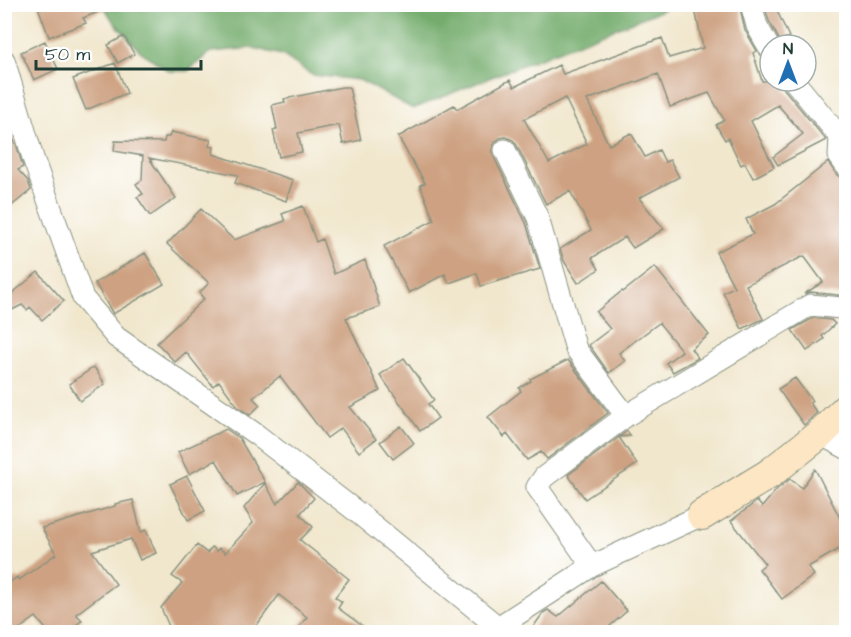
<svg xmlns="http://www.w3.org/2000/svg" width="851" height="637" font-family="'Architects Daughter',sans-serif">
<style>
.forest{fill:#73ac6c;stroke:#497450;stroke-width:1.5}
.building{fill:#cda181;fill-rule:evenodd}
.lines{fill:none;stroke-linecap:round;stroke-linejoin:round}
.street-casing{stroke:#889280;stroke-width:23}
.secondary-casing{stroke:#889280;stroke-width:32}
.street{stroke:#fff;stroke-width:21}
.secondary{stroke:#fce6c4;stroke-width:30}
</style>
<rect width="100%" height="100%" fill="#fff"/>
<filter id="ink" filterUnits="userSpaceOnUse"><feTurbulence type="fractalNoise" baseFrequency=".0167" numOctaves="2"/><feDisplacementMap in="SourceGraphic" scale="12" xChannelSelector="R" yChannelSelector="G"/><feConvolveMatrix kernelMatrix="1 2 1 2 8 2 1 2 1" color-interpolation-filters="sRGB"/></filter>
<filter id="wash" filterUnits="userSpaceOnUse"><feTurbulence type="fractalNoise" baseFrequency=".008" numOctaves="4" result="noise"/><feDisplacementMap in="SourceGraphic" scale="24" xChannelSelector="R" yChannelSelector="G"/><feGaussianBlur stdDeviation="1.35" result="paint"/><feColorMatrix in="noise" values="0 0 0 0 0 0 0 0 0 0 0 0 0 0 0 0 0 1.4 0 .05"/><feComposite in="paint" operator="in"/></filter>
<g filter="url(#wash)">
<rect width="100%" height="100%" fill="#f1e7cd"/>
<!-- forest -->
<path class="forest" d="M 103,5 L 668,5 L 665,9 L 489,78 L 413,109 L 360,80 L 312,75 L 282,55 L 253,48 L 210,52 L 188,71 L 169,71 L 140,51 L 113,21 Z"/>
<g id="blocks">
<!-- building -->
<path class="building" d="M 37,4 L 113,4 L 114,6 L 83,18 L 86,23 L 49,37 Z
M 694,4 L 739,4 L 745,30 L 757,51 L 753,53 L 762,81 L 782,81 L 784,89 L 826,140 L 778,165 L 773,157 L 803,134 L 778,105 L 751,121 L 774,167 L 753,178 L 745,163 L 741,165 L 728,138 L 725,140 L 716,125 L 724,120 L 709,93 L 670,107 L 658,74 L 587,100 L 609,145 L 631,133 L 645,157 L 659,150 L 665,162 L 670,160 L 679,177 L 639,198 L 664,229 L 633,248 L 625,237 L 592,258 L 599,269 L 578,283 L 564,261 L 560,249 L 591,230 L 570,191 L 546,204 L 516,144 L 513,140 L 506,137 L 500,138 L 494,143 L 492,150 L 493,155 L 526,223 L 540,269 L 481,286 L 477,273 L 449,283 L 445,274 L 409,293 L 384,246 L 434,220 L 420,185 L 425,183 L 398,137 L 454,105 L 457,109 L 510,80 L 514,87 L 559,65 L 563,74 L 662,38 L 669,58 L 703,48 ZM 565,98 L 587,144 L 549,163 L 524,119 Z
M 764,4 L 774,4 L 789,37 L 780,41 L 769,21 Z
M 124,36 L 134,54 L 118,63 L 108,45 Z
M 45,41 L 58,69 L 34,80 L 21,52 Z
M 115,63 L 127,93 L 86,110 L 73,79 Z
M 342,87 L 349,87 L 361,140 L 343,144 L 339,125 L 298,133 L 302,152 L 279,157 L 273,130 L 277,129 L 272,105 L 285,102 L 284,99 Z
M 4,124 L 16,144 L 23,167 L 18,170 L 28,181 L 31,190 L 4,212 Z
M 171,132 L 211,140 L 209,146 L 214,147 L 213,154 L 293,180 L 286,201 L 235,183 L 238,175 L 149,158 L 176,198 L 150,216 L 137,197 L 143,194 L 136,184 L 142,180 L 143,156 L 114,151 L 115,141 L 164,142 L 165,137 L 169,137 Z
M 828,162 L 836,174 L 841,178 L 846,179 L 846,296 L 811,292 L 804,294 L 823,282 L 804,256 L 746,285 L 763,319 L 742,329 L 723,292 L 734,287 L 716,252 L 753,234 L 746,219 L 775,204 Z
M 303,206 L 316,242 L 322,239 L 334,274 L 365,260 L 380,307 L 346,318 L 380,391 L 350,407 L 376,439 L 359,452 L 341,428 L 327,438 L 280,376 L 253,398 L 260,405 L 250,415 L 238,407 L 219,381 L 213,386 L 186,352 L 175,362 L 157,343 L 204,299 L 199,293 L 209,283 L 167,244 L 201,209 L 234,240 L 285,221 L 282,214 Z
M 145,253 L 164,284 L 113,314 L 95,283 Z
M 655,267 L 709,335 L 691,349 L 698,358 L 673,372 L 666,363 L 682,351 L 659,323 L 619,353 L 625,361 L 609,373 L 589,345 L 610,329 L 596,312 L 622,291 L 623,292 Z
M 38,272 L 64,301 L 42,320 L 30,307 L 27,310 L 22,305 L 4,314 L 4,300 Z
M 813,318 L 831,320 L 835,324 L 822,336 L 824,339 L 807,351 L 792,330 Z
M 404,358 L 434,400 L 428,404 L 438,418 L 420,431 L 380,375 Z
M 568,360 L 608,413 L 547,459 L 541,452 L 527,460 L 507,434 L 504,437 L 488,417 L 521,391 L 519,388 L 531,381 L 530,379 Z
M 94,367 L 105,384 L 80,401 L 69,384 Z
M 795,378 L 812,401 L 810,403 L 817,413 L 804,425 L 778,389 Z
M 401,426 L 414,443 L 393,459 L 380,442 Z
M 226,429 L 239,438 L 265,482 L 237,496 L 216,460 L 189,474 L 178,452 Z
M 627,431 L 631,436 L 619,437 L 637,464 L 585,499 L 568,475 Z
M 815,469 L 846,530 L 846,545 L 808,567 L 814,575 L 782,599 L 759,569 L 765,564 L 731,521 L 757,501 L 762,507 L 777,489 L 790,479 L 802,488 Z
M 187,476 L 205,511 L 188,520 L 170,484 Z
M 298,482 L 314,498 L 300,514 L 313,527 L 300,540 L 349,579 L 335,597 L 342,602 L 338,608 L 372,633 L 294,633 L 307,617 L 279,595 L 251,633 L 172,633 L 161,608 L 182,583 L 172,576 L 197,545 L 207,553 L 212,547 L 217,551 L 219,548 L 225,553 L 253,523 L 244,508 L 265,483 L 277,504 Z
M 133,500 L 141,532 L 146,530 L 156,553 L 140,560 L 131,539 L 92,551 L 116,584 L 76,614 L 82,620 L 68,633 L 49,633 L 36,617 L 15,632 L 4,618 L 4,587 L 17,577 L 19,580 L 56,554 L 42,528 L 115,506 L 115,504 Z
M 601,581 L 627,611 L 602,633 L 529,633 L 543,613 L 548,610 L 558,617 Z"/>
</g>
</g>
<g filter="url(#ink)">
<use href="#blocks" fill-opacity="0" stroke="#889280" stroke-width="1.5"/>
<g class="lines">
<!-- street casing -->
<g class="street-casing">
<path id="street" d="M 751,4 L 757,26 L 770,49
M 4,60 L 33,158 L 83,298 L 116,337 L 257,435 L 357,512 L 498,627
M 794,81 L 840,137 L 839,156 L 846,166
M 505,150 L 538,218 L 576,349 L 626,416
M 820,434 L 846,448
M 592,566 L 537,487 L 544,477 L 626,416 L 810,305 L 842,308 L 846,311
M 493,632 L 498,627 L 592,566 L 702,515"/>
</g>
<!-- secondary casing -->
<g class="secondary-casing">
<path id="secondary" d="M 702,515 L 769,474 L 820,434 L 846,409"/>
</g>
<!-- street -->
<use href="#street" class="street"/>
<!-- secondary -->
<use href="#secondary" class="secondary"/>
</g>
</g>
<!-- margin -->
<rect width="851" height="637" fill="none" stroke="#fff" stroke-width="24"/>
<!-- north arrow -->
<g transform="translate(788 63)"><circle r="28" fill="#ffffff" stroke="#a5b1ae" stroke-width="1.5"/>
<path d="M0-4.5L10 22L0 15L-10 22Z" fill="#1f6fb2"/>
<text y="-9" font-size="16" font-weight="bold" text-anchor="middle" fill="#1f3d34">N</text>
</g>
<!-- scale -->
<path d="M36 60v9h165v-9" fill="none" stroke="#1f3d34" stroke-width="3"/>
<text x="45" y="60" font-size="18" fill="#1f3d34" stroke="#ffffff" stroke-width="4.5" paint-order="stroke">50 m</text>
</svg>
